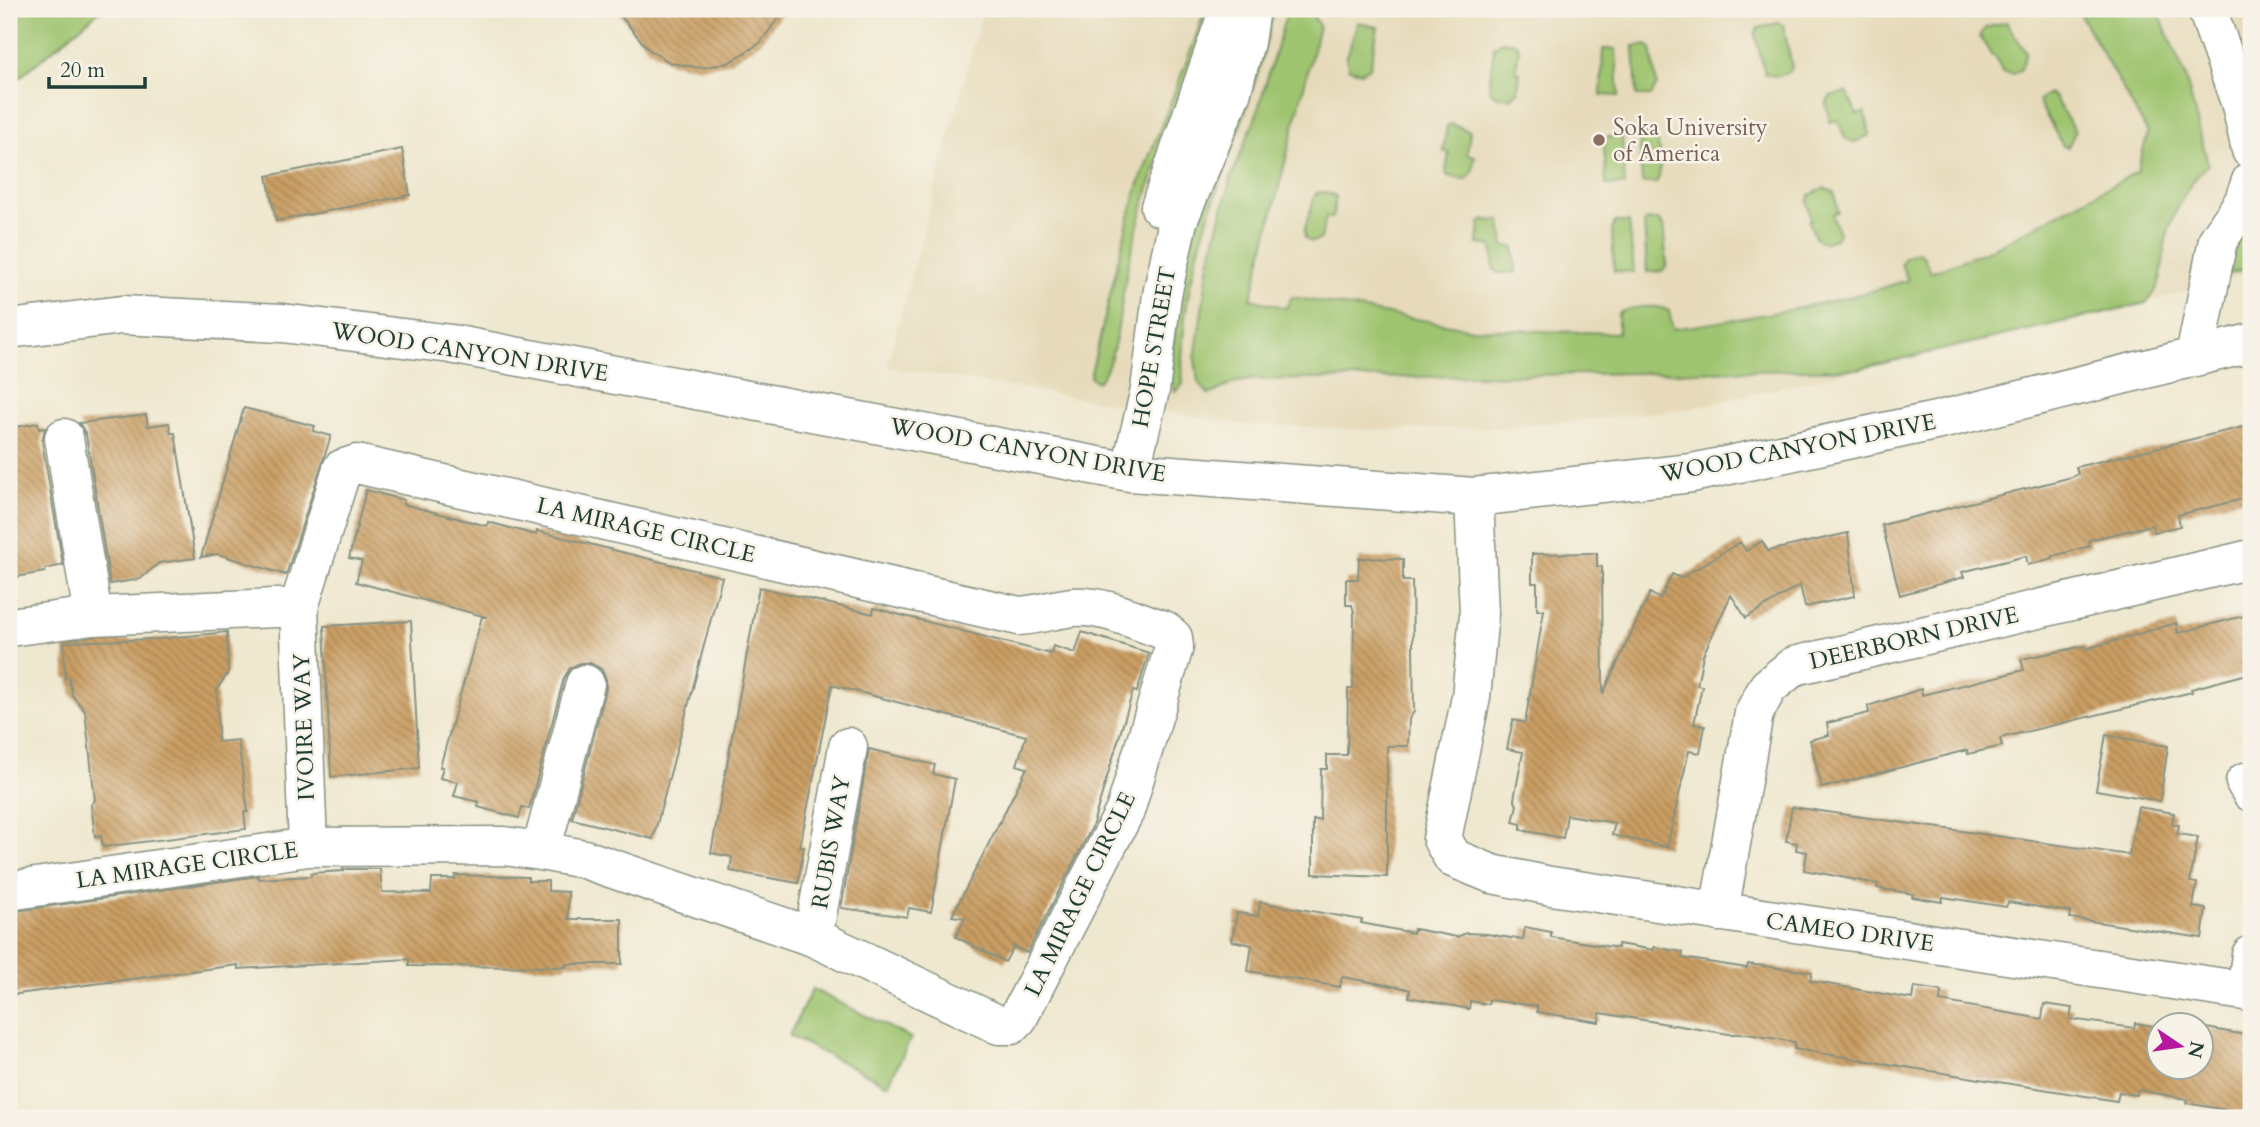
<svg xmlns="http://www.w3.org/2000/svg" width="2260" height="1127" font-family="Cardo,serif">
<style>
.built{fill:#e6daba}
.green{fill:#9fc46f;stroke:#5f8052;stroke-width:2}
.building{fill:url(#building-back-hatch)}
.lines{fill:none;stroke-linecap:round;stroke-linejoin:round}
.street-casing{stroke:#879282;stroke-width:41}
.secondary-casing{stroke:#879282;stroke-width:41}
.street{stroke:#fff;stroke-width:38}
.secondary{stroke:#fff;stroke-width:38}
.education-dot{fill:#8d6e63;stroke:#f7f3e8;stroke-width:2.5}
.labels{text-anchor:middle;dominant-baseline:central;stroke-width:5;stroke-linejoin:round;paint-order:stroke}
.education-label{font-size:23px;fill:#785e54;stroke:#f7f3e8;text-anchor:start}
.street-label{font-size:23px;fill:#1f3d34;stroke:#f7f3e8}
</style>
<defs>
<pattern id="building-back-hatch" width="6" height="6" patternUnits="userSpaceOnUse" patternTransform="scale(1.75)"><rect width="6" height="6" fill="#ca9e63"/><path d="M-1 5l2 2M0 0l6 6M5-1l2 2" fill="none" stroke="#a38252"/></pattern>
</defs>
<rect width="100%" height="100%" fill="#f7f3e8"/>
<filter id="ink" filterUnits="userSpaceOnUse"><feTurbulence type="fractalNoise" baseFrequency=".0143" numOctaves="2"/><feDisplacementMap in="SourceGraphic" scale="14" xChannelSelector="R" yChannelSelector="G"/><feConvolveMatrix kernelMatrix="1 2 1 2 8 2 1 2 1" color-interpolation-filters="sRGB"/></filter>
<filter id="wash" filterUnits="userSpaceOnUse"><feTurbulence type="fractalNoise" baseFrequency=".00686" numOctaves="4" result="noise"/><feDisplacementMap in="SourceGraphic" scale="28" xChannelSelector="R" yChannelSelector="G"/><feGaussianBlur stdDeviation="1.57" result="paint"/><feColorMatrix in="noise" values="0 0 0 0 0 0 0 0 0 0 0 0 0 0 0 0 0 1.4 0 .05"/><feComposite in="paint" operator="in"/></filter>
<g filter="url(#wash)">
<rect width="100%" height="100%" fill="#efe8d0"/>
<!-- built -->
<path class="built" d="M 983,9 L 2251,9 L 2251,272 L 2146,303 L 1687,409 L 1512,427 L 1373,430 L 1241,424 L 887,367 Z"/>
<!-- green -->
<path class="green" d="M 9,9 L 102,9 L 9,86 Z
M 1205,9 L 1215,9 C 1182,97 1144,184 1126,276 C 1121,300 1116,369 1097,382 L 1090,377 L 1091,372 C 1108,312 1118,250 1137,190 C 1158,129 1186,70 1205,9 Z
M 1294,9 L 1312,13 L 1319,26 L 1251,299 L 1286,308 L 1292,297 L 1473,329 L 1618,333 L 1618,314 C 1627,306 1658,304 1669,311 L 1673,329 C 1752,317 1831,305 1908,280 L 1901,264 L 1905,257 L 1918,252 L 1922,254 L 1931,272 L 1990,250 L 2137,172 L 2148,133 L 2077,9 L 2157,9 L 2185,75 L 2208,164 C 2187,185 2175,208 2167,236 C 2160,261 2167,284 2146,303 L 1858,369 L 1251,380 L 1236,382 L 1209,395 L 1198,382 L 1195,359 L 1209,262 L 1230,180 L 1256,116 L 1287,12 Z
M 1272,16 C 1247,143 1174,250 1183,384 L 1175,392 L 1169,376 L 1185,257 L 1266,23 Z
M 1358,22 L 1378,27 L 1370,67 L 1361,72 L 1349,69 L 1346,59 Z
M 2006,22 L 2026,52 L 2021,69 L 2013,74 L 2002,72 L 1995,56 L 1992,56 L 1980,37 L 1985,28 Z
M 1778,23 L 1783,25 L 1792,67 C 1788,76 1774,77 1765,74 L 1755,35 L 1758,28 Z
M 1501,41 L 1516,43 L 1519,49 L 1516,71 L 1520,72 L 1518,91 L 1511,98 L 1495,96 L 1489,90 L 1494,46 Z
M 1646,45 L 1651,48 L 1657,85 L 1651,96 L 1637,96 L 1634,46 Z
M 1603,49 L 1616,49 L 1619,96 L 1601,95 Z
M 1847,92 L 1857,115 L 1865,112 L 1870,135 L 1853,143 L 1845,138 L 1838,120 L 1830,122 L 1826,104 L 1830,96 Z
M 2049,93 L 2055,98 L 2075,132 L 2068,147 L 2063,146 L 2038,101 Z
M 1451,124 L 1470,131 L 1467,154 L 1475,156 L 1472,173 L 1466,180 L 1448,176 L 1446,172 L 1449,153 L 1443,151 L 1447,126 Z
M 1639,134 L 1651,134 C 1662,141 1663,173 1656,183 L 1642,183 Z
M 1622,136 L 1625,185 L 1606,185 L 1604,142 L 1608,137 Z
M 1824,188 L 1834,192 L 1838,212 L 1832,214 L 1839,233 L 1836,239 L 1823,243 L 1815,237 L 1809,221 L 1811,219 L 1807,202 L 1810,195 Z
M 1324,192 L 1336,196 L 1332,218 L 1326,217 L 1321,239 L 1311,242 L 1305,238 L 1304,231 L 1316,193 Z
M 1484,220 L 1501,221 L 1504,246 L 1514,247 L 1516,272 L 1498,273 L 1494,269 L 1492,246 L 1478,244 L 1480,223 Z
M 1658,220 L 1663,225 L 1667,265 L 1662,271 L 1647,272 L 1644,221 Z
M 1615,222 L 1629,222 L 1634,272 L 1614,271 L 1612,230 Z
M 2251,222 L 2251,268 L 2227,274 L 2238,242 Z
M 812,989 L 911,1038 L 888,1085 L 789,1036 Z"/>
<g id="blocks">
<!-- building -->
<path class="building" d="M 615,9 L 785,9 L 760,43 L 728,63 L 701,68 L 671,63 L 648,49 Z
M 402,149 L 410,195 L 276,221 L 267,176 Z
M 244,408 L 315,426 L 313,431 L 331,436 L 286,575 L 218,554 L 201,557 Z
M 146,415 L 148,426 L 169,423 L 171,433 L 175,433 L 195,558 L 159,563 L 140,579 L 110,584 L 86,434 L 79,423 Z
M 38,423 L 39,429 L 45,428 L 42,442 L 63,565 L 45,569 L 45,572 L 9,578 L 9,428 Z
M 2251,425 L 2251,497 L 2178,515 L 2180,526 L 2154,532 L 2152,525 L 2089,540 L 2090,546 L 2053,556 L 2053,558 L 2028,565 L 2026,556 L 1962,572 L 1964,577 L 1900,595 L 1882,525 L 2072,477 L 2078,474 L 2076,467 Z
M 366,490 L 404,500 L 403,504 L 487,526 L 488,522 L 536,535 L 537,531 L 722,577 L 653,839 L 572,819 L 606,689 L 606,679 L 601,669 L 590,663 L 580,663 L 570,668 L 564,678 L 529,809 L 522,807 L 519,818 L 478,807 L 479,802 L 454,796 L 458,782 L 440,778 L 443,767 L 440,767 L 482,617 L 487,617 L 356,582 L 362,561 L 349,558 Z
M 1848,533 L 1855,596 L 1805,607 L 1800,585 L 1746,618 L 1731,595 L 1703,655 L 1697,685 L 1702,686 L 1694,724 L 1705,726 L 1700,753 L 1689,751 L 1667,847 L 1612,835 L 1615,823 L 1567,815 L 1563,838 L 1521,830 L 1521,824 L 1513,822 L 1517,805 L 1514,799 L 1523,752 L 1507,749 L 1513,720 L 1525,723 L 1544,610 L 1537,610 L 1537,583 L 1532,583 L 1532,554 L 1597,553 L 1597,567 L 1602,567 L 1603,694 L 1650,593 L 1660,599 L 1672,574 L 1681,578 L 1740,542 L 1746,551 L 1762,541 L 1768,551 Z
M 1359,558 L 1403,559 L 1403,581 L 1412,581 L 1414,712 L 1409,719 L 1408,746 L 1387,746 L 1387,877 L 1313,874 L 1313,820 L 1320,820 L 1321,769 L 1327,769 L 1327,755 L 1347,755 L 1348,689 L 1353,689 L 1354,612 L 1352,605 L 1346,605 L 1346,579 L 1358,579 Z
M 759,587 L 873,614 L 874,608 L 1051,654 L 1053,646 L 1075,653 L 1082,632 L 1149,653 L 1137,692 L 1133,691 L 1092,827 L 1027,953 L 1014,946 L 1005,962 L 956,937 L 965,918 L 952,916 L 1027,768 L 1017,765 L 1026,736 L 832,685 L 800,846 L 804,847 L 798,883 L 730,871 L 732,857 L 711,853 Z
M 2251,614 L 2251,673 L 2191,689 L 2192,692 L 2000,738 L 2002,746 L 1968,754 L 1967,750 L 1822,788 L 1810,740 L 1829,735 L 1827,723 L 1869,713 L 1868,706 L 1921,689 L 1922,695 L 2024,670 L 2021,659 L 2085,646 L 2086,649 L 2176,623 L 2178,633 Z
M 411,621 L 419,768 L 331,777 L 324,626 Z
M 227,632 L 228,673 L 217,689 L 218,742 L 238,740 L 248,812 L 244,812 L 246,829 L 103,847 L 101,835 L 95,836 L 91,805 L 95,800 L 85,711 L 72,695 L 69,678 L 65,678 L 64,642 L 157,639 Z
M 2106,735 L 2168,746 L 2160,801 L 2096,790 Z
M 869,749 L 935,765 L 933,774 L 955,779 L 931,912 L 909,908 L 907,917 L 841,908 Z
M 1792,807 L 2129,855 L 2138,807 L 2174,813 L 2172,824 L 2179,825 L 2177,834 L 2198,837 L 2190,882 L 2197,883 L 2193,907 L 2206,909 L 2202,938 L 2070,918 L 2071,912 L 2008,902 L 2006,907 L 1943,897 L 1942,902 L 1912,897 L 1913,894 L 1877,888 L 1878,884 L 1804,870 L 1807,852 L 1796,850 L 1797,843 L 1786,841 Z
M 343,869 L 380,869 L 382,892 L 431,893 L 432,879 L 455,879 L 455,875 L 528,877 L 528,881 L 548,881 L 548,891 L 568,892 L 568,919 L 622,919 L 622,964 L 566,964 L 566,967 L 409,966 L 409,959 L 238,969 L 238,965 L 9,995 L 9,912 L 258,876 L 259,879 L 311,876 L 311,873 L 344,871 Z
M 1260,902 L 1362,920 L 1361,923 L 1413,933 L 1414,929 L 1457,937 L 1466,933 L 1487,934 L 1523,940 L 1525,927 L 1551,932 L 1551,937 L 1618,948 L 1618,944 L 1654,950 L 1654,947 L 1683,952 L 1682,958 L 1747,968 L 1748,964 L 1812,972 L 1810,981 L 1912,999 L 1914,987 L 1941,991 L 1940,1001 L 2042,1019 L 2044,1004 L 2072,1008 L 2070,1019 L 2134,1028 L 2135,1023 L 2159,1027 L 2159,1068 L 2201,1068 L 2201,1027 L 2251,1036 L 2251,1114 L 2186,1103 L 2187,1099 L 2138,1090 L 2137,1095 L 2119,1092 L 2117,1101 L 2098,1098 L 1794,1049 L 1795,1042 L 1747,1034 L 1729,1034 L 1600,1013 L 1599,1022 L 1537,1012 L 1537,1006 L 1489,1000 L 1488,1004 L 1470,1001 L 1469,1009 L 1409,997 L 1410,990 L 1404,988 L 1342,977 L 1340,987 L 1248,971 L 1252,945 L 1232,941 L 1237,913 L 1258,916 Z"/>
</g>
</g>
<g filter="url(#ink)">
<use href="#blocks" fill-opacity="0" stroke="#879282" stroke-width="2"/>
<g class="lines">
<!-- street casing -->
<g class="street-casing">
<path id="street" d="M 64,438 L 93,616
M 1474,497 L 1479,614 L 1471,697 L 1442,839 L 1453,858 L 1492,874 L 1551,886 L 2251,992
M 9,627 L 93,616 L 299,607
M 2245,782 L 2251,792
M 541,851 L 585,684
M 9,891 L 308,847 L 504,846 L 541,851 L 584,859 L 813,937 L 999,1025 L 1011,1025 L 1018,1018 L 1125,811 L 1174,647 L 1173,638 L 1164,630 C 1136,621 1102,604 1073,607 C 1054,609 1038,615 1019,616 L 357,464 L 342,469 L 299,607 L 308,847
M 1719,912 L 1754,713 L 1768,687 L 1794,666 L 2251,559
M 813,937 L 848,747
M 2246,991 L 2251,955"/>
</g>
<!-- secondary casing -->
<g class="secondary-casing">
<path id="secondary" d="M 2207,9 L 2241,105 L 2251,150
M 1160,207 L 1229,9
M 9,329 L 122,315 L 282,323 L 451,344 L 1130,472 L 1474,497 L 1692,473 L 1940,420 L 2251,343
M 2195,357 L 2218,240 L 2243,203 L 2251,181
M 1130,472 L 1150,390 L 1162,295 L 1178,221 L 1231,94 L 1245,42 L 1250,9"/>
</g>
<!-- street -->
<use href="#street" class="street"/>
<!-- secondary -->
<use href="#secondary" class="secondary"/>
</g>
</g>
<!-- markers -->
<circle class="education-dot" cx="1599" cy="140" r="7"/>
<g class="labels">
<!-- education labels -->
<g class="education-label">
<text x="1613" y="127">Soka University<tspan x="1613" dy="26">of America</tspan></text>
</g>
<!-- street labels -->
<g class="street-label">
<text transform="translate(1154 347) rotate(-80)">HOPE STREET</text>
<text transform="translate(470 352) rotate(9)">WOOD CANYON DRIVE</text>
<text transform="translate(1798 448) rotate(-11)">WOOD CANYON DRIVE</text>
<text transform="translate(1028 450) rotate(10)">WOOD CANYON DRIVE</text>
<text transform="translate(646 530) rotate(13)">LA MIRAGE CIRCLE</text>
<text transform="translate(1914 638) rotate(-13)">DEERBORN DRIVE</text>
<text transform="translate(304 727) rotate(-92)">IVOIRE WAY</text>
<text transform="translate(831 842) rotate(-80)">RUBIS WAY</text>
<text transform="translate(187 865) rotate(-8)">LA MIRAGE CIRCLE</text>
<text transform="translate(1080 894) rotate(-64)">LA MIRAGE CIRCLE</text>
<text transform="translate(1850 932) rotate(8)">CAMEO DRIVE</text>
</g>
</g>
<!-- margin -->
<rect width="2260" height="1127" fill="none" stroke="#f7f3e8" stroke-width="35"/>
<!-- north arrow -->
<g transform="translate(2180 1046) rotate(103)"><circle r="33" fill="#f7f3e8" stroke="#a1aaa0" stroke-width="2"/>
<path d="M0-5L12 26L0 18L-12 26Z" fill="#b5179e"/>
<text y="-10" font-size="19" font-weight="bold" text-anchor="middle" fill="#1f3d34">N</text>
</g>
<!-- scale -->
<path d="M49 77v10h96v-10" fill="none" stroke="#1f3d34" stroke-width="3.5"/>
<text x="60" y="77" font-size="21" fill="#1f3d34" stroke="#f7f3e8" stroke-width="5" paint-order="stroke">20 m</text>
</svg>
